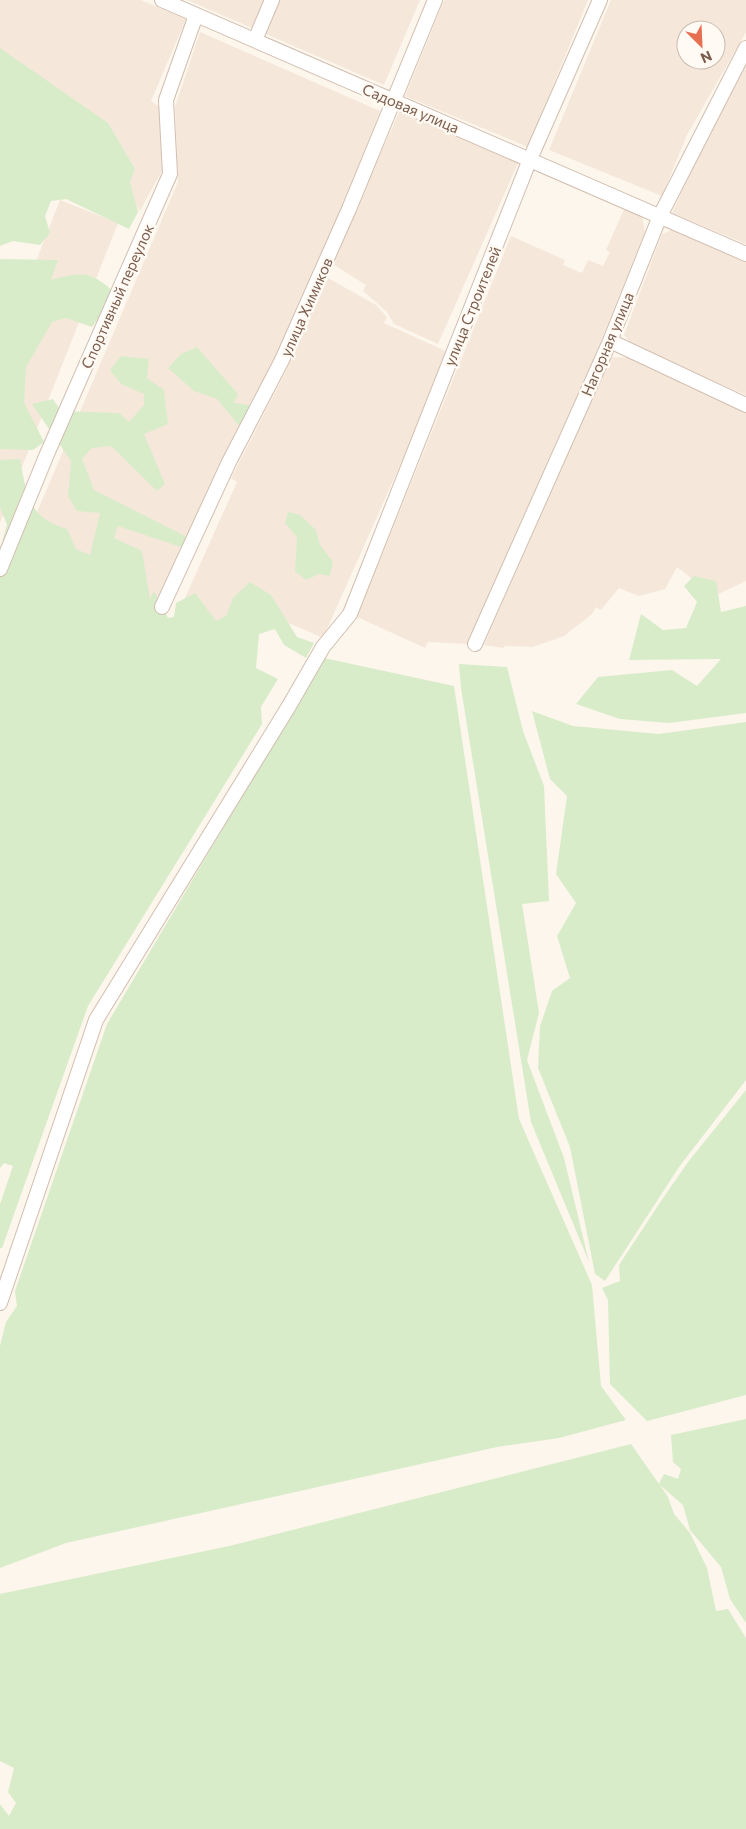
<svg xmlns="http://www.w3.org/2000/svg" width="746" height="1829" font-family="Commissioner,sans-serif">
<style>
.residential{fill:#f5e8da;fill-rule:evenodd}
.green{fill:#d8ecc9}
.lines{fill:none;stroke-linecap:round;stroke-linejoin:round}
.minor-casing{stroke:#d1beb0;stroke-width:16}
.minor{stroke:#fff;stroke-width:14}
.labels{text-anchor:middle;dominant-baseline:central;stroke-width:5;stroke-linejoin:round;paint-order:stroke}
.street-label{font-size:15px;fill:#7a5c4d;stroke:#fffaf3}
</style>
<rect width="100%" height="100%" fill="#fdf6ec"/>
<!-- residential -->
<path class="residential" d="M 0,0 L 141,0 L 186,19 L 151,101 L 164,110 L 165,165 L 140,211 L 49,87 L 0,55 Z
M 187,0 L 420,0 L 384,85 Z
M 444,0 L 588,0 L 528,147 L 405,96 Z
M 611,0 L 746,0 L 746,32 L 687,135 L 662,196 L 549,150 ZM 686,30 L 716,30 L 716,60 L 686,60 Z
M 200,32 L 380,111 L 332,235 L 272,369 L 152,617 L 17,559 L 178,182 L 175,107 Z
M 746,53 L 746,244 L 672,213 Z
M 401,108 L 519,161 L 438,344 L 394,324 L 386,311 L 363,291 L 366,285 L 331,263 Z
M 60,200 L 118,223 L 0,523 L 0,353 Z
M 625,207 L 642,215 L 645,232 L 599,346 L 467,644 L 428,642 L 425,648 L 357,617 L 511,236 L 565,260 L 563,265 L 582,273 L 588,260 L 603,266 L 610,252 L 606,250 Z
M 672,230 L 746,262 L 746,395 L 674,364 L 629,341 L 624,335 L 662,234 Z
M 328,278 L 376,305 L 387,317 L 384,323 L 450,353 L 323,638 L 261,611 L 248,639 L 180,609 L 237,482 L 231,478 L 285,373 Z
M 611,357 L 636,358 L 667,373 L 686,386 L 746,411 L 746,581 L 714,596 L 677,567 L 665,589 L 639,596 L 619,588 L 601,610 L 596,607 L 592,614 L 564,636 L 533,647 L 505,646 L 503,648 L 484,645 L 564,454 Z"/>
<!-- green -->
<path class="green" d="M 0,48 L 108,123 L 135,169 L 130,182 L 138,212 L 129,229 L 66,199 L 51,201 L 45,216 L 50,233 L 40,245 L 13,241 L 0,246 Z
M 0,259 L 58,260 L 51,280 C 82,271 92,271 116,294 L 92,327 L 66,318 L 52,322 L 26,367 L 24,403 L 44,442 L 33,450 L 0,449 Z
M 197,347 L 238,394 L 234,403 L 249,405 L 255,422 L 240,427 L 217,399 L 194,391 L 168,368 L 181,354 Z
M 121,356 L 149,359 L 147,378 L 164,390 L 168,424 L 144,434 L 165,484 L 157,491 L 111,446 L 92,448 L 82,459 L 94,490 L 189,538 L 187,549 L 118,526 L 114,538 L 142,551 L 150,599 L 154,591 L 168,618 L 174,617 L 176,603 L 195,593 L 216,621 L 226,616 L 233,598 L 250,582 L 271,595 L 297,637 L 314,643 L 306,658 L 284,645 L 275,629 L 259,634 L 256,668 L 278,679 L 261,707 L 262,724 L 88,1006 L 2,1248 L 0,1248 L 0,1204 L 13,1166 L 4,1163 L 0,1168 L 0,549 L 7,525 L 0,507 L 0,460 L 20,459 C 27,496 28,517 67,529 L 76,549 L 90,555 L 100,513 L 77,511 L 68,496 L 71,461 L 32,404 L 53,399 L 61,411 L 119,413 L 129,422 L 144,405 L 144,394 L 121,384 L 110,370 Z
M 288,512 L 300,515 L 316,530 L 320,545 L 333,562 L 330,576 L 319,574 L 306,580 L 295,571 L 297,537 L 285,523 Z
M 694,576 L 716,581 L 721,612 L 746,606 L 746,713 L 669,723 L 620,719 L 576,704 L 598,677 L 672,670 L 697,686 L 721,659 L 629,660 L 641,614 L 663,630 L 686,628 L 697,602 L 684,586 Z
M 324,658 L 454,686 L 519,1119 L 592,1285 L 601,1386 L 626,1420 L 559,1438 L 497,1447 L 66,1543 L 0,1568 L 0,1346 L 6,1322 L 17,1306 L 15,1291 L 107,1024 Z
M 459,664 L 507,667 L 523,731 L 544,786 L 549,901 L 522,904 L 539,1013 L 527,1060 L 564,1158 L 589,1262 L 531,1122 L 461,688 Z
M 532,711 L 573,726 L 659,734 L 746,722 L 746,1080 L 679,1167 L 605,1281 L 595,1274 L 570,1147 L 538,1068 L 540,1026 L 552,991 L 570,978 L 557,936 L 576,903 L 556,874 L 567,796 L 550,779 Z
M 746,1090 L 746,1395 L 647,1421 L 610,1384 L 608,1300 L 602,1288 L 620,1281 L 619,1265 L 659,1204 L 688,1162 Z
M 746,1419 L 746,1623 L 730,1599 L 721,1567 L 690,1530 L 683,1505 L 660,1485 L 668,1497 L 674,1514 L 690,1533 L 707,1568 L 716,1611 L 728,1609 L 746,1638 L 746,1829 L 0,1829 L 0,1804 L 9,1816 L 16,1803 L 8,1792 L 14,1768 L 0,1761 L 0,1594 L 229,1546 L 631,1444 L 659,1484 L 664,1474 L 678,1479 L 681,1469 L 673,1462 L 671,1435 Z"/>
<g class="lines">
<!-- minor casing -->
<g class="minor-casing">
<path id="minor" d="M 162,0 L 746,254
M 255,40 L 272,0
M 610,341 L 746,405
M 0,569 L 47,454 L 170,174 L 166,100 L 196,15
M 162,607 L 229,462 L 282,360 L 349,209 L 435,0
M 475,644 L 610,341 L 660,216 L 746,48
M 0,1303 L 96,1020 L 289,706 L 323,647 L 350,614 L 530,159 L 600,0"/>
</g>
<!-- minor -->
<use href="#minor" class="minor"/>
</g>
<g class="labels">
<!-- street labels -->
<g class="street-label">
<text transform="translate(411 108) rotate(23)">Садовая улица</text>
<text transform="translate(117 296) rotate(-66)">Спортивный переулок</text>
<text transform="translate(472 306) rotate(-68)">улица Строителей</text>
<text transform="translate(306 307) rotate(-66)">улица Химиков</text>
<text transform="translate(607 344) rotate(-67)">Нагорная улица</text>
</g>
</g>
<!-- north arrow -->
<g transform="translate(701 45) rotate(156)"><circle r="24" fill="#fffaf3" stroke="#cabbb1"/>
<path d="M0-4L9 19L0 12L-9 19Z" fill="#e76f51"/>
<text y="-8" font-size="14" font-weight="bold" text-anchor="middle" fill="#7a5c4d">N</text>
</g>
</svg>
